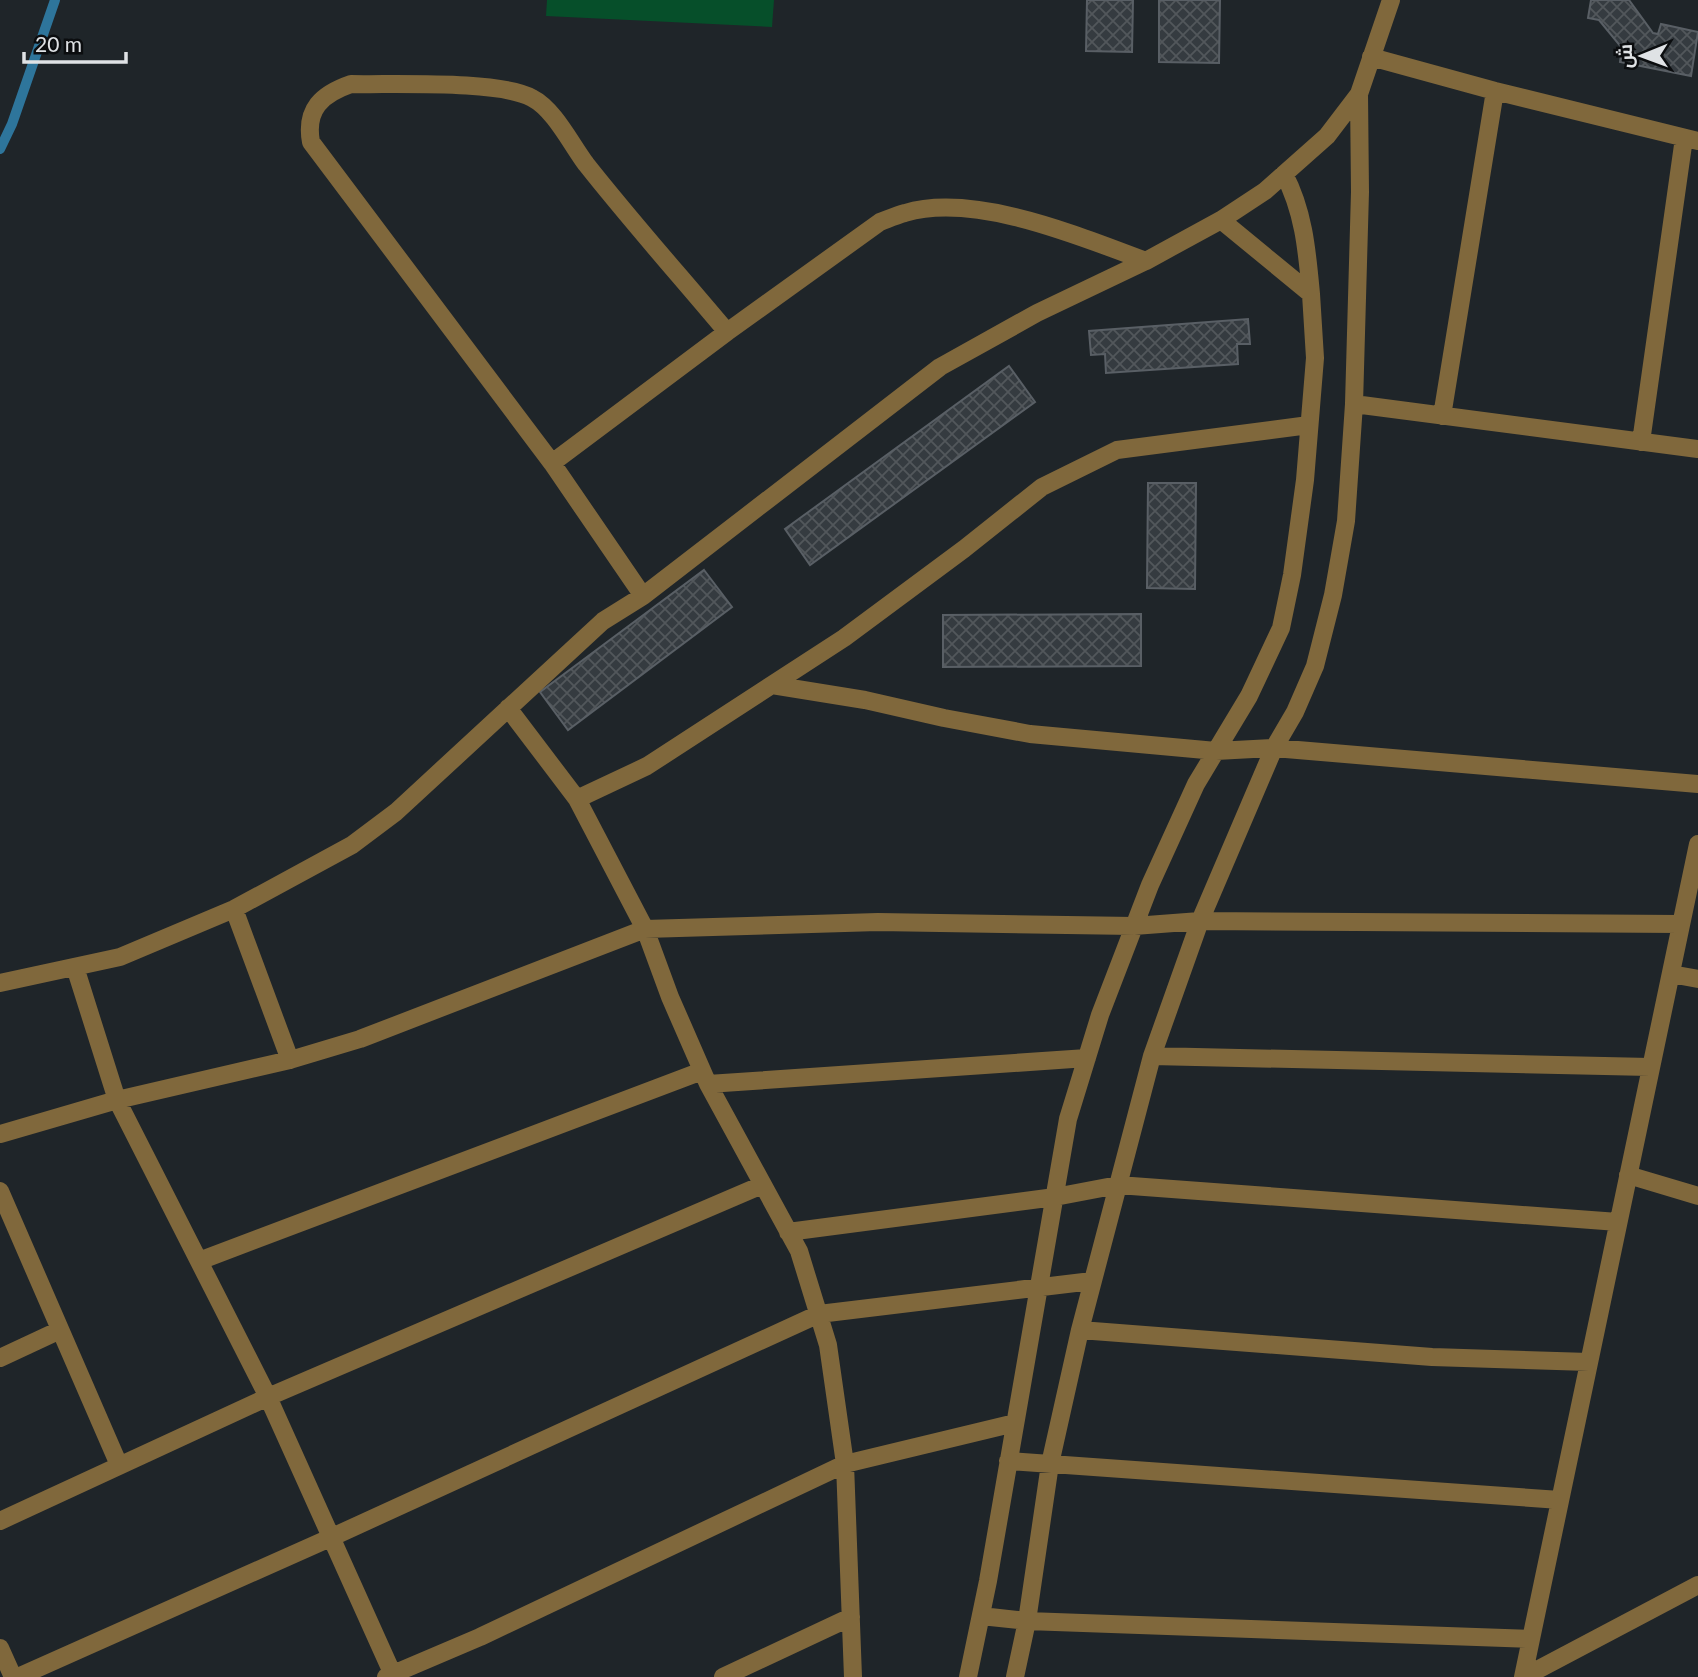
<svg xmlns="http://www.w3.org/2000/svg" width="1698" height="1677" font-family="Lato,Cairo,sans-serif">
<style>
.grass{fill:#064f2a}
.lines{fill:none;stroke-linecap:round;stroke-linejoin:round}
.stream{stroke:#2e759b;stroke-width:10}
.building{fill:url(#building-cross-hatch);stroke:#595f65;stroke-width:2}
.minor{stroke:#80683c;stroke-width:18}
</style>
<defs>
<pattern id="building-cross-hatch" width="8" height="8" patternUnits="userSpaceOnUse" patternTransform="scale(1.75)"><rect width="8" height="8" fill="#353b40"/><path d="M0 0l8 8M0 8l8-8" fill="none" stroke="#52575b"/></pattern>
</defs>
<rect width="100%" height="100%" fill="#1f2529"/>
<!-- grass -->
<path class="grass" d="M 547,0 L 774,0 L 772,27 L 546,16 Z"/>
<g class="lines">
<!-- stream -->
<path class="stream" d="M 0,149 L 12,124 L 55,0"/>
</g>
<!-- building -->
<path class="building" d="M 1087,0 L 1133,0 L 1132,52 L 1086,51 Z
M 1159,0 L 1220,0 L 1219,63 L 1159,62 Z
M 1591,0 L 1629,0 L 1653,33 L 1658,34 L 1661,24 L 1698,32 L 1691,76 L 1620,62 L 1622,48 L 1599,20 L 1588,18 Z
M 1248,319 L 1250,344 L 1237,344 L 1238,364 L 1106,373 L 1105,354 L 1091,355 L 1089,331 Z
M 1009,366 L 1035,402 L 810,565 L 785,529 Z
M 1148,483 L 1196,483 L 1195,589 L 1147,588 Z
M 704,570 L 732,607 L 568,730 L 540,692 Z
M 1141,614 L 1141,666 L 943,667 L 943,615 Z"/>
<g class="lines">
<!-- minor -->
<path class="minor" d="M 1371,57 L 1495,91 L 1698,141
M 1284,174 C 1304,212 1307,251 1311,294
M 1354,404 L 1698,449
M 1442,416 L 1495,91
M 1641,442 L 1684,138
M 552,463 L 727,332
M 643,596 L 552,463 L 311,142 C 305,109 322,94 351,84 C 392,85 500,80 532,98 C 554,109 571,144 586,164 C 631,221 680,276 727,332 L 880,222 C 888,219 897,215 905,213 C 975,192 1081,237 1146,261
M 772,685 L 865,700 L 944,718 L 1030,734 L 1216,751 L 1274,748 L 1698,784
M 508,708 L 577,799 L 645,929 L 670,997 L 708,1084 L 799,1251 L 828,1345 L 845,1464 L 853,1677
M 577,799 L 647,766 L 844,638 L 964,549 L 1042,487 L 1117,450 L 1309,425
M 234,909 L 290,1060
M 75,967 L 117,1100 L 268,1397 L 394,1677
M 1671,974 L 1698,979
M 0,983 L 120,957 L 234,909 L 352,845 L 396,812 L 603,621 L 643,596 L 940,367 L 1037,313 L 1146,261 L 1221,220 L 1265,191 L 1327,136 L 1359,94 L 1391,0
M 1152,1056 L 1650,1067
M 708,1084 L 1087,1058
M 0,1134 L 117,1100 L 290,1060 L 360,1039 L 645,929 L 878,922 L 1134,926 L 1200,921 L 1680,924
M 1628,1175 L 1698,1196
M 0,1191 L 119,1465
M 788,1232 L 1055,1197 L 1118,1185 L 1618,1222
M 199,1261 L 702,1071
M 1080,1330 L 1432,1357 L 1589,1362
M 0,1358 L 60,1330
M 1008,1461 L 1560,1500
M 0,1521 L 268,1397 L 762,1185
M 981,1616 L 1027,1621 L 1531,1639
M 0,1648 L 13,1677
M 18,1677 L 330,1538 L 819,1314 L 1092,1281
M 386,1677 L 480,1637 L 845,1464 L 1015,1423
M 723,1677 L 851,1617
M 968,1677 L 988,1581 L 1068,1119 L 1100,1015 L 1150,885 L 1196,784 L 1249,696 L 1281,628 L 1292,575 L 1305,480 L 1315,358 L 1311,294 L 1221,220
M 1015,1677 L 1027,1621 L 1050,1464 L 1080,1330 L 1152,1056 L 1200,921 L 1274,748 L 1295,712 L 1315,666 L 1333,595 L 1346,521 L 1354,404 L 1360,192 L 1359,94
M 1523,1677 L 1698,844
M 1524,1677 L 1698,1585"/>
</g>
<!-- north arrow -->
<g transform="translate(1642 56) rotate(269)" stroke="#0b0d0f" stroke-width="5" paint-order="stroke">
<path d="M0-5L12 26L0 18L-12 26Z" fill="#dfe2e5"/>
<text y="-10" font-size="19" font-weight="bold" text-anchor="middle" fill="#dfe2e5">ش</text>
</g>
<!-- scale -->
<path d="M24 52v10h102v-10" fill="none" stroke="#dfe2e5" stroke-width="3.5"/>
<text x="35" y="52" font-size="21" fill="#dfe2e5" stroke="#0b0d0f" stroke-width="5" paint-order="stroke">20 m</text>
</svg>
